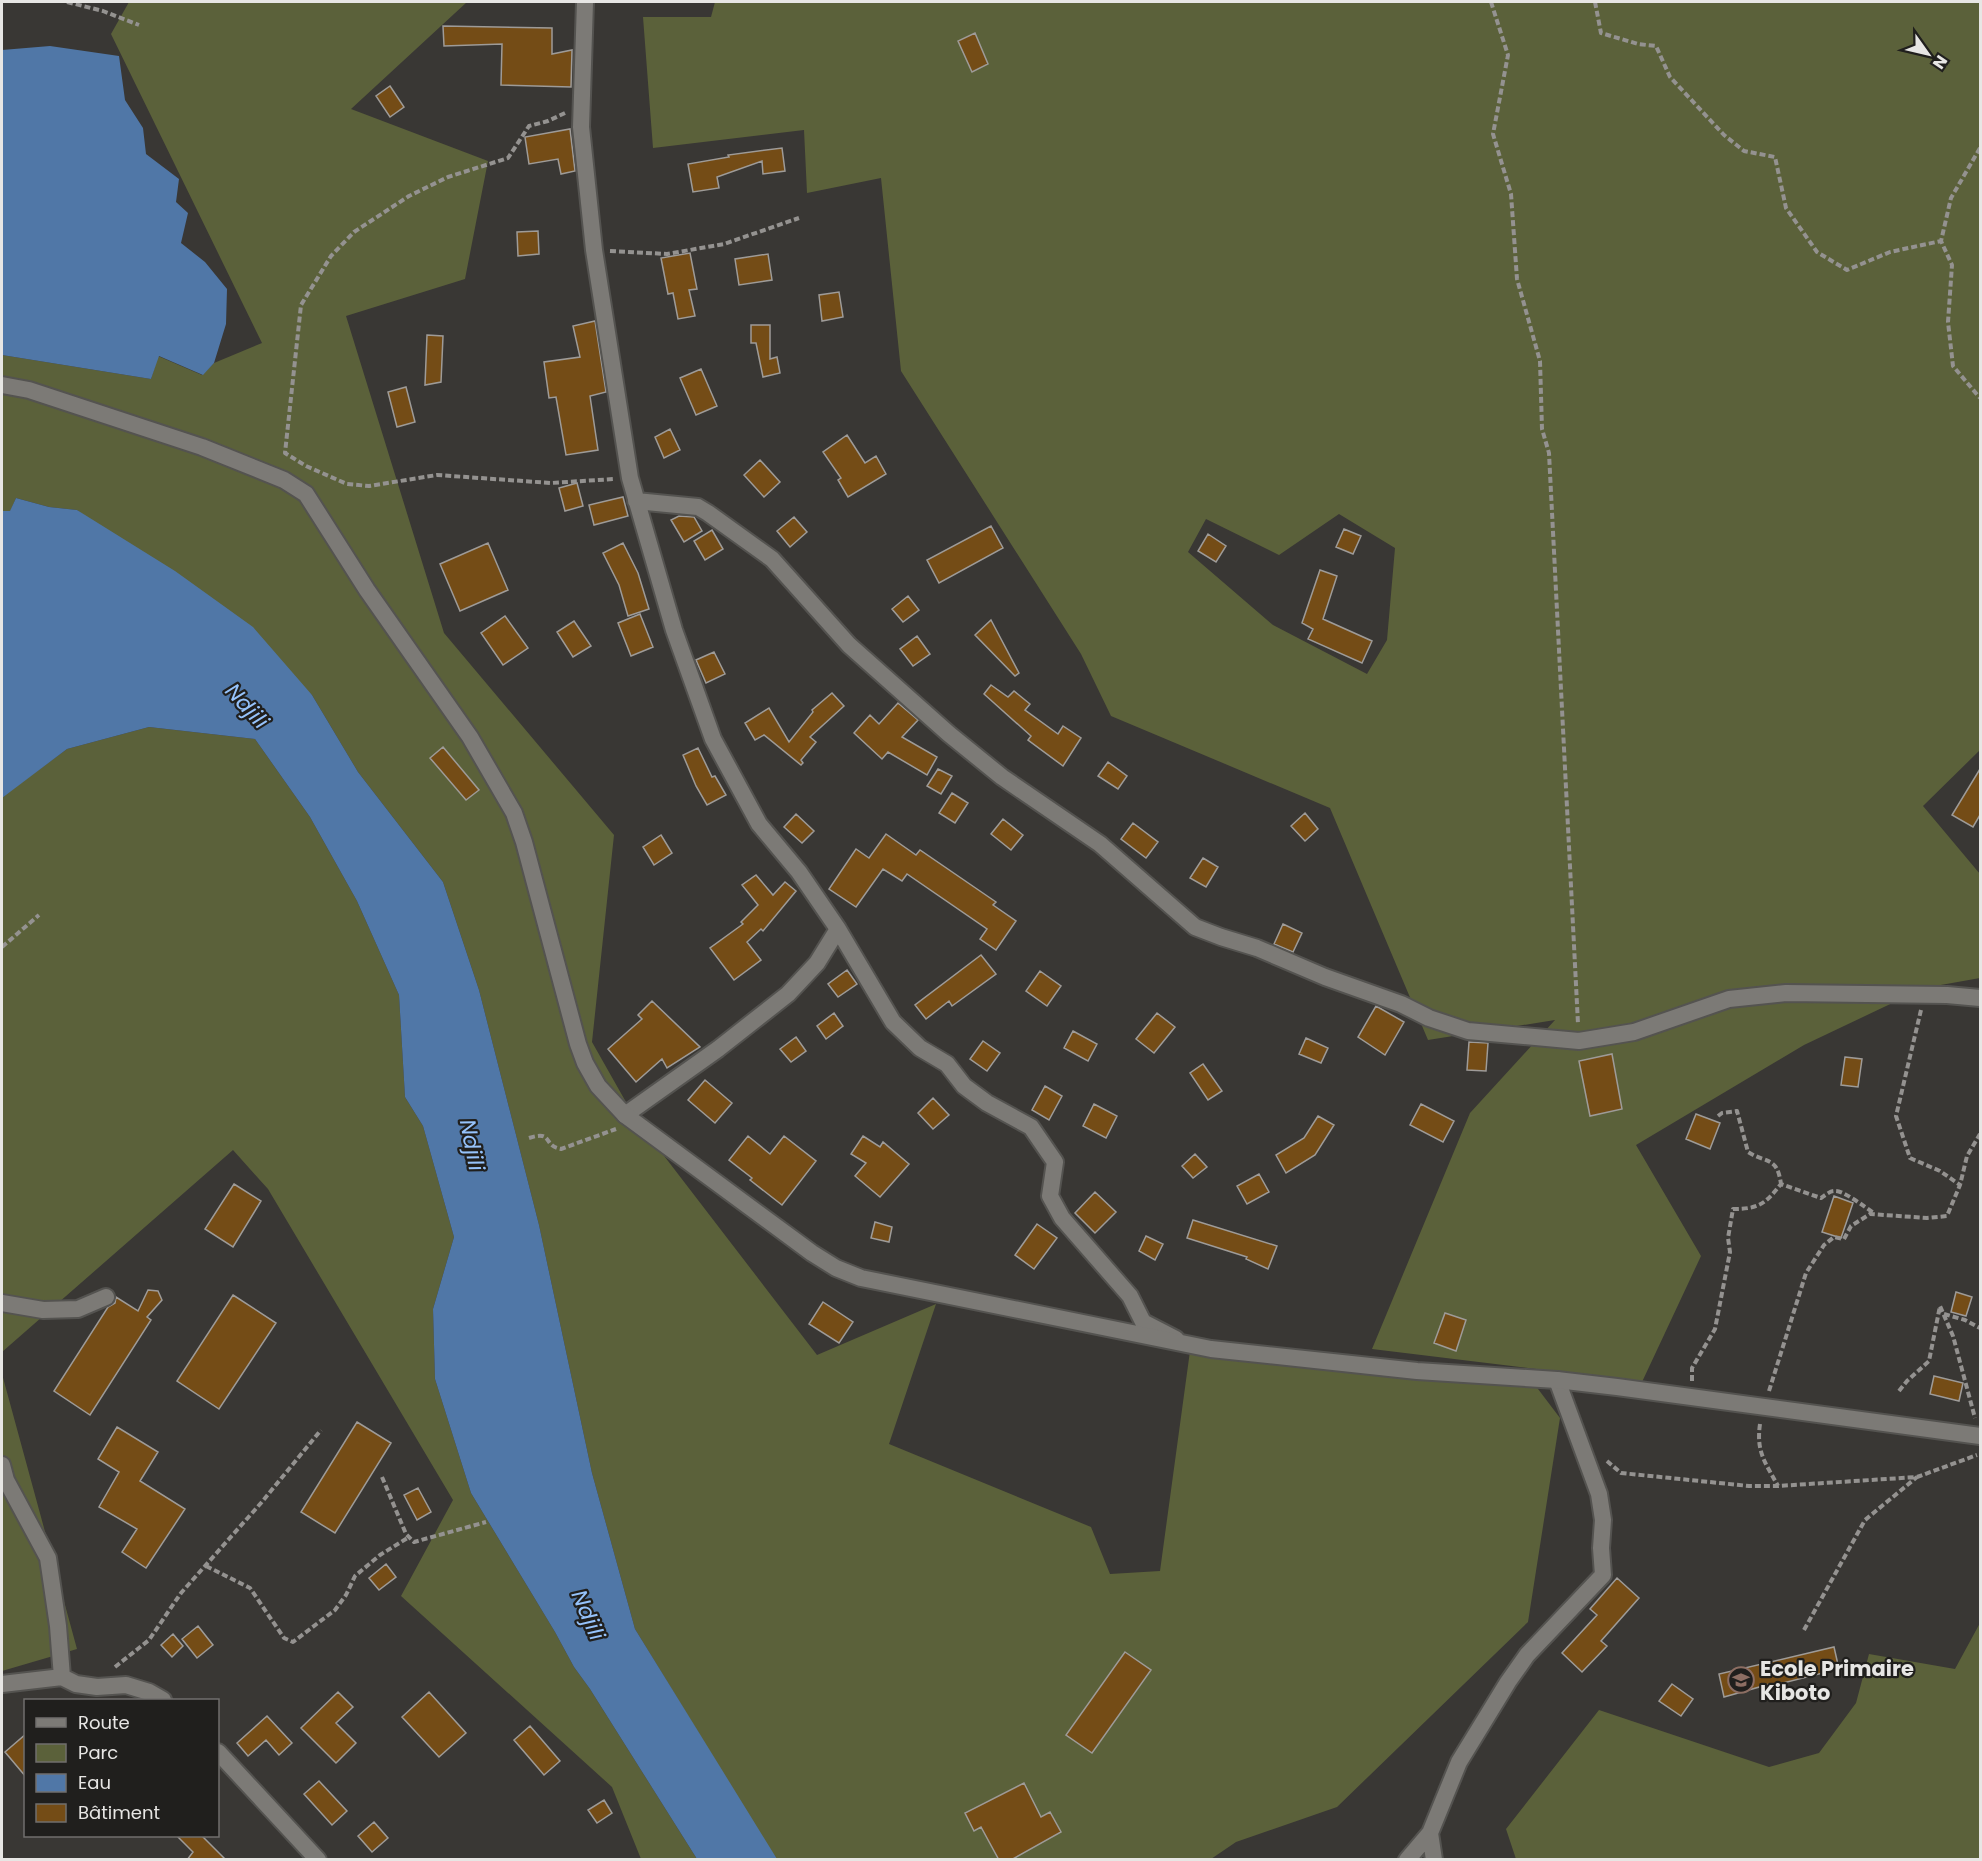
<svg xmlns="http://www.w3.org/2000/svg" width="1982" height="1861" font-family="Poppins,sans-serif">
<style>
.green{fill:#5b613a;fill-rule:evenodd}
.water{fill:#5077a7}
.building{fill:#744c16;stroke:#9e9b98;stroke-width:1.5}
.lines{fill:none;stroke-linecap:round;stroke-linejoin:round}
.minor-casing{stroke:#545350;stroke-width:20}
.tertiary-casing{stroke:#545350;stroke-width:20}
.path{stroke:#949290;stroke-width:4;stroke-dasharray:6 3;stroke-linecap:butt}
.minor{stroke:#7c7a76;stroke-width:16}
.tertiary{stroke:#7c7a76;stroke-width:16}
.labels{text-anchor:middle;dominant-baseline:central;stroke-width:4.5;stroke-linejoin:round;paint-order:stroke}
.poi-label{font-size:21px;font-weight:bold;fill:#e7e6e4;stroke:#201f1d;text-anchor:start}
.water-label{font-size:22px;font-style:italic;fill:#96c3fb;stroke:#201f1d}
</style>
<rect width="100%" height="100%" fill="#393734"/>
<!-- green -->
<path class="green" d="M 129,2 L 467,2 L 351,109 L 488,161 L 465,279 L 346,316 L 444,633 L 614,835 L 592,1042 L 635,1118 L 817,1355 L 936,1304 L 889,1444 L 1091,1527 L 1110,1574 L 1160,1571 L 1190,1351 L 1535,1385 L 1560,1418 L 1528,1622 L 1337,1807 L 1236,1842 L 1211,1859 L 777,1859 L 770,1850 L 635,1629 L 592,1473 L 539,1225 L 479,990 L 443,882 L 358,772 L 312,695 L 77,510 L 49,507 L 16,498 L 10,512 L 2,511 L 2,355 L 151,379 L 158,356 L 202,375 L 214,363 L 262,343 L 111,34 Z
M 715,2 L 1980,2 L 1980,750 L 1923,806 L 1980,874 L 1980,978 L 1924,988 L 1804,1045 L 1636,1145 L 1701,1256 L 1642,1382 L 1372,1349 L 1470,1113 L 1555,1020 L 1428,1040 L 1330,808 L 1111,716 L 1081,654 L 901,371 L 881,178 L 807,193 L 804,130 L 653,148 L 643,17 L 711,17 ZM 1339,514 L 1395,548 L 1387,640 L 1367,674 L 1273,625 L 1188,552 L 1206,519 L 1279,555 Z
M 149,727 L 255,739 L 310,817 L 357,901 L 399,995 L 405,1097 L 423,1126 L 454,1237 L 433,1309 L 435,1379 L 471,1493 L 555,1632 L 574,1667 L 590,1689 L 697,1859 L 641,1859 L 612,1787 L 401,1596 L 453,1500 L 268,1189 L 233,1150 L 2,1352 L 2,797 L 67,749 Z
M 2,1374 L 77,1649 L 2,1671 Z
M 1980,1623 L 1980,1859 L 1516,1859 L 1506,1829 L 1599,1710 L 1769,1767 L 1819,1753 L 1856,1703 L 1869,1654 L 1955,1669 Z"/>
<!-- water -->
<path class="water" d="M 50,46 L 119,56 L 125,100 L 143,128 L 146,154 L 179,179 L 176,202 L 188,213 L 181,243 L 205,262 L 227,289 L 226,324 L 214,363 L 203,375 L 159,356 L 151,379 L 2,355 L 2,50 Z
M 16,498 L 49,507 L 77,510 L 175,571 L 253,627 L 312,695 L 358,772 L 443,882 L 479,990 L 539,1225 L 592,1473 L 635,1629 L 777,1859 L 697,1859 L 590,1689 L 574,1667 L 555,1632 L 471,1493 L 435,1379 L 433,1309 L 454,1237 L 423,1126 L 405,1097 L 399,995 L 357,901 L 310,817 L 255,739 L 149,727 L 67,749 L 2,798 L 2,511 L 10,511 Z"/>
<!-- building -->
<path class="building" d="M 443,26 L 552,28 L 552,54 L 572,50 L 571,87 L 501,85 L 502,44 L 444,46 Z
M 975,33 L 988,64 L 972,72 L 958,41 Z
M 390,86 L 404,107 L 390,117 L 376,96 Z
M 570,129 L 575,171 L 561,174 L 558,159 L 529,164 L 525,137 Z
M 782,148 L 785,171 L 763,174 L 762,161 L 717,177 L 719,188 L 693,192 L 688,164 L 729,157 L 728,155 Z
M 538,231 L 539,254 L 518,256 L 517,232 Z
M 690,253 L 697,289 L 689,290 L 695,316 L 678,319 L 673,293 L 668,294 L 661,258 Z
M 768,254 L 772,280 L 739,285 L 735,259 Z
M 839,292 L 843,317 L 822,321 L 819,295 Z
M 595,321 L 606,392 L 590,396 L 598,450 L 566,455 L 556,397 L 549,398 L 544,362 L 580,357 L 573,326 Z
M 751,325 L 770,325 L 770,359 L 777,357 L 780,373 L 763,377 L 756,343 L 751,343 Z
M 427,335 L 443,336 L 441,382 L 425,385 Z
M 701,369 L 717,406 L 696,415 L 680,378 Z
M 406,387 L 415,422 L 397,427 L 388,392 Z
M 670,429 L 680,450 L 664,458 L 655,437 Z
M 847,435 L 865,463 L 876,456 L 886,474 L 848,497 L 838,480 L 841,478 L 823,452 Z
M 760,460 L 780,482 L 764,497 L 744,475 Z
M 577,483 L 583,506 L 565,511 L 559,488 Z
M 623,497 L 628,516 L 594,525 L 589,505 Z
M 679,516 L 694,517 L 702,531 L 684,542 L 671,520 Z
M 794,517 L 807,532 L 790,547 L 777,531 Z
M 991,526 L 1003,548 L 939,583 L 927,560 Z
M 1344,529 L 1361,536 L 1353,554 L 1336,547 Z
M 712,530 L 723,549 L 705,560 L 694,541 Z
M 1208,534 L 1226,546 L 1216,562 L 1198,551 Z
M 488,543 L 508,590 L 460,611 L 440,564 Z
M 623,543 L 638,573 L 649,609 L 628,616 L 619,585 L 603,553 Z
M 1320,570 L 1337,576 L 1323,619 L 1372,641 L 1362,663 L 1308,639 L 1313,629 L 1302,623 Z
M 908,596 L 919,610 L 903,622 L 892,609 Z
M 640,614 L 653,647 L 631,656 L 618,623 Z
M 505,616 L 528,648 L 503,665 L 481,633 Z
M 991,620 L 1019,673 L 1015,676 L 975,635 Z
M 574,621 L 591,646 L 573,657 L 557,632 Z
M 917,636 L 930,654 L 913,666 L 900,649 Z
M 714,652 L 725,674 L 706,683 L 696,660 Z
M 991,685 L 1008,697 L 1014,691 L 1030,704 L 1025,710 L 1058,734 L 1063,726 L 1081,738 L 1063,766 L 1028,740 L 1031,736 L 984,694 Z
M 832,693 L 844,706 L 810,737 L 816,742 L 801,760 L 803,763 L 801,765 L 764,735 L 755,740 L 745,723 L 769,708 L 789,742 L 813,712 L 812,710 Z
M 898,703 L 918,720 L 902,737 L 937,757 L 927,775 L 888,752 L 882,759 L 854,733 L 870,715 L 879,724 Z
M 443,747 L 479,790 L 466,800 L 430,758 Z
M 698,748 L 712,777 L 715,776 L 726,795 L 707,805 L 696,786 L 683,755 Z
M 1108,762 L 1127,776 L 1118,789 L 1098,776 Z
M 938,769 L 952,776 L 941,794 L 927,786 Z
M 1980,769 L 1980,815 L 1973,827 L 1952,815 Z
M 952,793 L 968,803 L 955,823 L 939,813 Z
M 1305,813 L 1318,829 L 1305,841 L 1291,826 Z
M 796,814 L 814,831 L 802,843 L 784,827 Z
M 1003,819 L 1023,835 L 1011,850 L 991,834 Z
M 1133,823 L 1158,842 L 1146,858 L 1121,839 Z
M 886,834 L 916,855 L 920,850 L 996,902 L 993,905 L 1016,921 L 996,950 L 980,939 L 987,929 L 907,874 L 902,881 L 883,869 L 856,907 L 829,889 L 856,849 L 869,858 Z
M 661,835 L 672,853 L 654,865 L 643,847 Z
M 1203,858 L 1218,867 L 1206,887 L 1190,878 Z
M 756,875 L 773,895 L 785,882 L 796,891 L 763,931 L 761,929 L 747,942 L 761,960 L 734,980 L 710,948 L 743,924 L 741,922 L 758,905 L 742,885 Z
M 1283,924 L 1302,933 L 1293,952 L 1274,944 Z
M 981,955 L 996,974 L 952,1006 L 949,1001 L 926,1019 L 915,1005 Z
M 847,970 L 857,984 L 838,997 L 828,984 Z
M 1040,971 L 1061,986 L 1047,1006 L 1026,991 Z
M 652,1001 L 700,1047 L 667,1068 L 662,1059 L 636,1082 L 608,1049 L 642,1019 L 638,1015 Z
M 1376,1006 L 1404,1022 L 1385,1055 L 1358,1037 Z
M 834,1013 L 843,1026 L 826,1039 L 817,1026 Z
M 1157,1013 L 1175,1027 L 1154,1053 L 1136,1039 Z
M 1073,1031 L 1097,1044 L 1088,1061 L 1064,1048 Z
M 796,1037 L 806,1051 L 791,1062 L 780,1049 Z
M 1306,1038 L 1328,1048 L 1321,1063 L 1299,1054 Z
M 983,1041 L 1000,1053 L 987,1071 L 970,1059 Z
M 1469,1042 L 1488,1043 L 1486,1071 L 1467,1070 Z
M 1612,1054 L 1622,1109 L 1590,1116 L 1579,1061 Z
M 1845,1057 L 1862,1059 L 1858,1087 L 1841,1085 Z
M 1203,1064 L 1222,1091 L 1208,1100 L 1190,1073 Z
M 705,1080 L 732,1103 L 715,1123 L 688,1100 Z
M 1045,1086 L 1062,1096 L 1049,1120 L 1032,1110 Z
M 933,1098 L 949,1115 L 933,1129 L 918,1113 Z
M 1094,1104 L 1117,1116 L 1106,1138 L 1083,1126 Z
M 1421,1104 L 1454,1121 L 1443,1142 L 1410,1125 Z
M 1696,1114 L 1720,1123 L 1710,1149 L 1686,1139 Z
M 1318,1116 L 1334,1125 L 1315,1155 L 1286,1173 L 1276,1155 L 1304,1138 Z
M 748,1136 L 770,1154 L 784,1136 L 816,1161 L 782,1205 L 750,1180 L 752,1178 L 729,1160 Z
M 863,1136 L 880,1147 L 883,1142 L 909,1164 L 880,1197 L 855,1176 L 866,1163 L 851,1154 Z
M 1195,1154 L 1207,1167 L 1193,1178 L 1182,1166 Z
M 1259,1174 L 1269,1192 L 1247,1204 L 1237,1186 Z
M 234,1184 L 261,1201 L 233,1247 L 205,1229 Z
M 1095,1192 L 1116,1212 L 1095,1233 L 1075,1213 Z
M 1834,1196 L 1853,1203 L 1841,1238 L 1822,1232 Z
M 1193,1220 L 1277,1246 L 1268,1269 L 1246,1259 L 1247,1257 L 1187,1238 Z
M 875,1222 L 892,1227 L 889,1242 L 871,1238 Z
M 1037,1224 L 1057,1238 L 1034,1269 L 1015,1255 Z
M 1146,1236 L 1163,1244 L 1155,1260 L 1139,1251 Z
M 148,1290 L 158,1291 L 162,1300 L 147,1317 L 151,1320 L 90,1415 L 54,1391 L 108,1307 L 115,1303 L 116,1297 L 138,1311 Z
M 1956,1292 L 1972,1297 L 1966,1316 L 1951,1312 Z
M 233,1295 L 276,1323 L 219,1409 L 177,1381 Z
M 823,1302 L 853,1322 L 839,1343 L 809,1324 Z
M 1445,1313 L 1466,1320 L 1456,1351 L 1434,1343 Z
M 1934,1376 L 1963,1383 L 1959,1401 L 1930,1394 Z
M 357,1422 L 391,1443 L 335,1533 L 301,1512 Z
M 117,1427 L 158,1452 L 140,1481 L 185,1509 L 146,1568 L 122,1552 L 137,1529 L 99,1507 L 119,1472 L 98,1459 Z
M 418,1488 L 431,1512 L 417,1520 L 404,1495 Z
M 386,1564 L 396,1577 L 379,1590 L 369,1578 Z
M 1617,1578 L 1639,1598 L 1601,1641 L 1607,1646 L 1582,1672 L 1562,1653 L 1597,1615 L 1590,1609 Z
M 198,1626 L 213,1645 L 197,1658 L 182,1639 Z
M 173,1634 L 183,1646 L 172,1657 L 161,1645 Z
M 1834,1647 L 1839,1669 L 1771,1686 L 1770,1684 L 1724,1697 L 1719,1674 Z
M 1125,1652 L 1151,1670 L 1092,1753 L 1066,1735 Z
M 1672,1684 L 1693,1699 L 1681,1716 L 1659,1701 Z
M 338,1692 L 353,1707 L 336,1723 L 356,1743 L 336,1763 L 301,1728 Z
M 429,1692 L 466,1733 L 439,1757 L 402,1717 Z
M 267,1716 L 292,1743 L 279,1755 L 266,1740 L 248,1756 L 237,1743 Z
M 530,1726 L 560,1761 L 544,1775 L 514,1740 Z
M 26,1734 L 26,1777 L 5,1752 Z
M 319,1781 L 347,1811 L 332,1825 L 304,1794 Z
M 1024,1783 L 1041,1817 L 1050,1812 L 1061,1832 L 1011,1860 L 999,1860 L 981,1827 L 974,1831 L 965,1813 Z
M 604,1800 L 612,1813 L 597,1823 L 588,1810 Z
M 374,1822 L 388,1838 L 372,1852 L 358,1836 Z
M 177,1836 L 202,1836 L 226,1860 L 187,1860 L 193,1852 Z"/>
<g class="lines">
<!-- minor casing -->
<g class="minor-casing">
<path id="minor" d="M 585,2 L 581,127 L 594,250 L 630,478 L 674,630 L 713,739 L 759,824 L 799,872 L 838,929 L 893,1022 L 920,1048 L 947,1064 L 964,1086 L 987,1103 L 1031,1127 L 1055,1162 L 1050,1196 L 1062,1218 L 1130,1296 L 1143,1322 L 1176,1339
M 636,501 L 698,507 L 708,513 L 772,559 L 849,645 L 949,734 L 1002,777 L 1100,844 L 1195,927 L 1221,937 L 1257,948 L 1325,977 L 1401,1004 L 1429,1018 L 1468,1031 L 1579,1041 L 1634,1032 L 1729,999 L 1786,993 L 1947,995 L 1980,998
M 625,1115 L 718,1049 L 788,994 L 817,963 L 838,929
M 2,1303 L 43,1310 L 78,1309 L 106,1297
M 2,1465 L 6,1480 L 48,1558 L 58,1626 L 62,1677
M 2,1684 L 62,1677 L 76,1684 L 97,1687 L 126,1685 L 149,1692 L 163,1700
M 218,1752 L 318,1860
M 1430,1833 L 1434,1860
M 1407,1860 L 1430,1833 L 1459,1762 L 1508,1682 L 1527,1655 L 1603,1575 L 1601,1548 L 1603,1520 L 1599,1494 L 1557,1380"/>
</g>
<!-- tertiary casing -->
<g class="tertiary-casing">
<path id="tertiary" d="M 2,385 L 29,390 L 202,447 L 284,480 L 306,494 L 367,590 L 470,737 L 514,813 L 524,842 L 578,1044 L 585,1063 L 598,1086 L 625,1115 L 812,1253 L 836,1268 L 861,1278 L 1211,1349 L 1417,1371 L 1557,1380 L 1617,1387 L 1980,1436"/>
</g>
<!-- path -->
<path class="path" d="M 67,2 L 103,11 L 139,25
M 1491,2 L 1508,55 L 1493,134 L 1511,194 L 1517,279 L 1540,361 L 1542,429 L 1549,453 L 1578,1024
M 1595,2 L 1601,33 L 1638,44 L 1656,46 L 1670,77 L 1724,135 L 1744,151 L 1775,157 L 1786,208 L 1817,252 L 1847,270 L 1890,252 L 1941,241
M 565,113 L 548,121 L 529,126 L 508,158 L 448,177 L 409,196 L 354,232 L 331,256 L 301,305 L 285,453 L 306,466 L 347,484 L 369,486 L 437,475 L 551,483 L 614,479
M 1980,148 L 1951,198 L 1941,241 L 1952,265 L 1948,322 L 1953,366 L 1980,398
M 610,251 L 667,254 L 724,244 L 799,218
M 2,947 L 39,915
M 1921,1010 L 1896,1116 L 1910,1158 L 1940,1171 L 1960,1185
M 1718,1116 L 1722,1113 L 1737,1111 L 1748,1152 C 1767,1164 1777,1156 1781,1184
M 529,1138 C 554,1130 542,1146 561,1149 L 616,1129
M 1944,1314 L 1965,1320 L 1980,1328
M 1692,1381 L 1692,1368 L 1715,1329 L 1730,1252 L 1728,1238 L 1733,1209 C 1759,1209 1765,1204 1781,1184 L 1821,1198 C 1824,1196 1830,1191 1834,1191 C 1842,1189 1866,1208 1874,1213
M 1769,1391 L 1806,1273 L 1824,1245 L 1834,1237 L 1844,1239 L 1851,1226 L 1870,1214 L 1927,1218 L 1947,1216 L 1960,1185 L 1967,1156 L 1980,1134
M 1899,1391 L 1907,1381 L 1929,1361 L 1940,1306 L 1953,1336 L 1975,1418
M 1760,1424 C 1756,1452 1765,1462 1778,1486
M 1607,1461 L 1621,1473 L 1749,1486 L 1778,1486 L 1917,1477 L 1977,1455
M 382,1477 L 406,1534 L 414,1542 L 486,1522
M 206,1566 L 250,1588 L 284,1638 L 293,1642 L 335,1610 L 346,1595 L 355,1576 L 380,1555 L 409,1537
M 1804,1630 L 1865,1520 L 1917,1477
M 115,1667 L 149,1640 L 181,1593 L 261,1503 L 321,1430"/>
<!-- minor -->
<use href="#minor" class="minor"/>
<!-- tertiary -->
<use href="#tertiary" class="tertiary"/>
</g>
<!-- icons -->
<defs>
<g id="school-ring" transform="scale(1.35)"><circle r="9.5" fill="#201f1d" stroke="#8d6e63" stroke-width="1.5"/><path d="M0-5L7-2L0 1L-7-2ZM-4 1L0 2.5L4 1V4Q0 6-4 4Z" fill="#8d6e63"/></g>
</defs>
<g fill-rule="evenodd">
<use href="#school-ring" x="1741" y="1680"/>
</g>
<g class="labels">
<!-- poi labels -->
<g class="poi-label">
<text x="1760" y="1668">Ecole Primaire<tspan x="1760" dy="24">Kiboto</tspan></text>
</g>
<!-- water labels -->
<g class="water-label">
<text transform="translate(247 706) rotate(48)">Ndjili</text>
<text transform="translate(472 1145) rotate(79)">Ndjili</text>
<text transform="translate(588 1615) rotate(67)">Ndjili</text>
</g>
</g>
<!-- border -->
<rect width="1982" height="1861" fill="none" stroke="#e7e6e4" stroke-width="6"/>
<!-- legend -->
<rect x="24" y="1699" width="195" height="138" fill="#201f1d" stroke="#706f6d" stroke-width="1.5"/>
<rect x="36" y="1718" width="30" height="9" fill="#7c7a76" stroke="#706f6d" stroke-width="1.5"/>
<text x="78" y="1729" font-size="18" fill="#e7e6e4">Route</text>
<rect x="36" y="1744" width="30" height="18" fill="#5b613a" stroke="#706f6d" stroke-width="1.5"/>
<text x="78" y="1759" font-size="18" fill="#e7e6e4">Parc</text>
<rect x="36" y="1774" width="30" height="18" fill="#5077a7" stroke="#706f6d" stroke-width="1.5"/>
<text x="78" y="1789" font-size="18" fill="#e7e6e4">Eau</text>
<rect x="36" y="1804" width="30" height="18" fill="#744c16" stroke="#706f6d" stroke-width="1.5"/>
<text x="78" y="1819" font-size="18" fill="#e7e6e4">Bâtiment</text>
<!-- north arrow -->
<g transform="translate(1928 54) rotate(124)" stroke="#201f1d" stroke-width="4.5" paint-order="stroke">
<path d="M0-4.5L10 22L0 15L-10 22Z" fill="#e7e6e4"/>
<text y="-9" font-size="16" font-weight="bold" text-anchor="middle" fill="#e7e6e4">N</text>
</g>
</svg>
